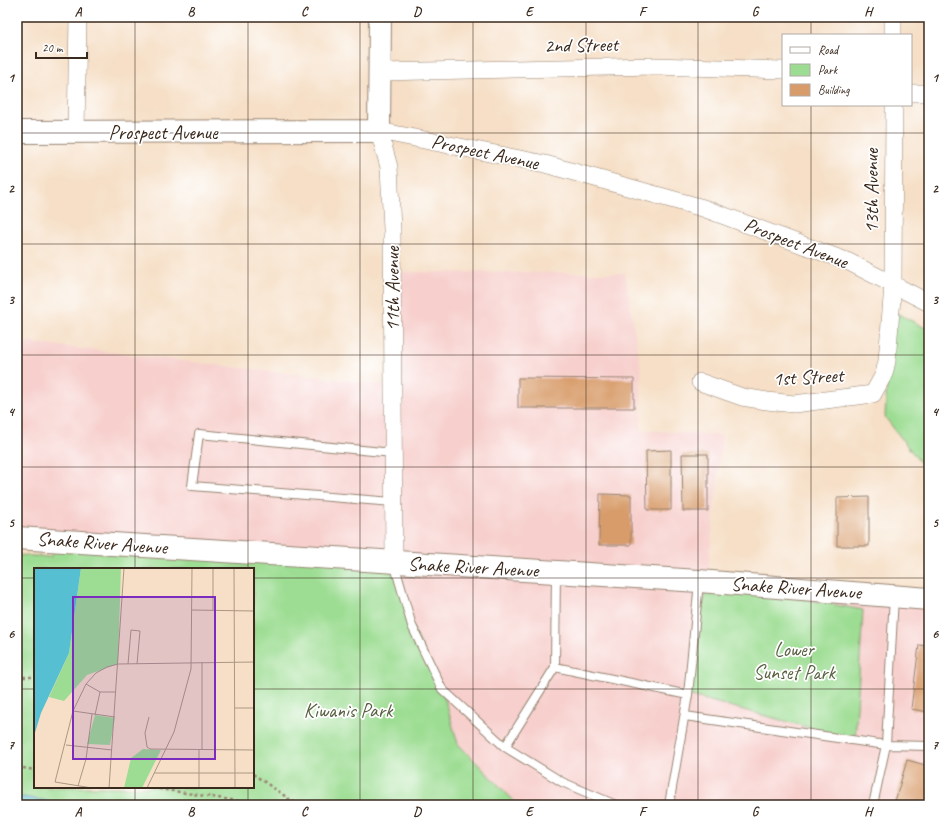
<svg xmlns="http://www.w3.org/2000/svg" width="946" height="822" font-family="Caveat,sans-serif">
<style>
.built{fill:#f7d0cd}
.green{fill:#9ddd93;stroke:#6c8458;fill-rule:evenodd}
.water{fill:#56c0d2;stroke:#487578}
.building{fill:#d89c6b}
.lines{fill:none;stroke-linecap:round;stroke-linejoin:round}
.lane-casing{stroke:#988472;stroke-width:10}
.street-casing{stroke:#988472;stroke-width:18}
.secondary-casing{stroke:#988472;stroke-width:24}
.path{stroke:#988472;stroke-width:2.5;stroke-dasharray:3 3;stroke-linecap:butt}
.lane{stroke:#fff;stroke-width:8}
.street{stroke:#fff;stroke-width:17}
.secondary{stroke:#fff;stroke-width:22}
.grid{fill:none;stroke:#3b2a1e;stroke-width:1;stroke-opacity:0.55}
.labels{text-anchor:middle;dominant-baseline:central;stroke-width:3.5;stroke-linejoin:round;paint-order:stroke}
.street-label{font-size:20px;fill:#3b2a1e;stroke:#fff}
.park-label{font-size:20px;fill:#586041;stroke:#fff}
.inset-road{fill:none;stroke:#ab9783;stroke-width:1}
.view{fill:#7b2cbf;fill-opacity:0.15;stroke:#7b2cbf;stroke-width:2}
.inset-edge{fill:none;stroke:#3b2a1e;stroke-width:2}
.neatline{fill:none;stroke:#3b2a1e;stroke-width:1.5}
.grid-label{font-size:13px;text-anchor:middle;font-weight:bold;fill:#3b2a1e}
</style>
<rect width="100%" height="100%" fill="#fff"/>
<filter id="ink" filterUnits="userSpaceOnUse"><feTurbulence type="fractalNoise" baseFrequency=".025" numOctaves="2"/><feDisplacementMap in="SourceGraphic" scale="8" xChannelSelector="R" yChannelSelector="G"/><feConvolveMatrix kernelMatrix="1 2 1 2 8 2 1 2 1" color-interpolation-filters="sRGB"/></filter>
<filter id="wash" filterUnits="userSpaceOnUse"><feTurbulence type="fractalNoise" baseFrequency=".012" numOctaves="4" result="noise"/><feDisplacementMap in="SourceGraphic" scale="16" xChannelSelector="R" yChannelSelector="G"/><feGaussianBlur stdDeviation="0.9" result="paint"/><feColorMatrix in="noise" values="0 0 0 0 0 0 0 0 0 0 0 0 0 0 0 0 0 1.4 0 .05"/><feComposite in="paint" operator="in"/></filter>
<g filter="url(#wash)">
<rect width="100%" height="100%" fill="#f6dfc6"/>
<!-- built -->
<path class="built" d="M 392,272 L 625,273 L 641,370 L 641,430 L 722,435 L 707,581 L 929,599 L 929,805 L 518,805 L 458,744 L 442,689 L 412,626 L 394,562 L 17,538 L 17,341 L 393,386 Z"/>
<!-- green -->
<path class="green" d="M 891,310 L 929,330 L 929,474 L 885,417 Z
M 53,540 L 394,562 L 412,626 L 442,689 L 458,744 L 518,805 L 72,805 L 17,796 L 17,555 L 51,557 ZM 35,569 L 253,569 L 253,787 L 35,787 Z
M 707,581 L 863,610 L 855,740 L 688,695 Z"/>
<!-- water -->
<path class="water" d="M 17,796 L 72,805 L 17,805 Z"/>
<g id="blocks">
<!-- building -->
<path class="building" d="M 518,378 L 634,379 L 634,408 L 518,408 Z
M 671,450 L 671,510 L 647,510 L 646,451 Z
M 682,454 L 708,454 L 708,511 L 683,511 Z
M 600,494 L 631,495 L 631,545 L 599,545 Z
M 869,497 L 869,546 L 837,546 L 837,498 Z
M 919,645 L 929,646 L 929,712 L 911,709 Z
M 907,760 L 929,766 L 929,805 L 894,805 Z"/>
</g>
</g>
<g filter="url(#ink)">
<use href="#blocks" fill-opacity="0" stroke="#988472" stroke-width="1"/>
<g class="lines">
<!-- lane casing -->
<g class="lane-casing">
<path id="lane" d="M 393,453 L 199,434 L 192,486 L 393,502
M 394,563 L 412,626 L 442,689 L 505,747 L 555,667 L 688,695
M 555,667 L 556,572
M 685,716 L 886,745 L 929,746
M 505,747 L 562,782 L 616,805
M 669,805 L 688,695 L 699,582
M 873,805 L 886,745 L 894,596"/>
</g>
<!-- street casing -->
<g class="street-casing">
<path id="street" d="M 893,17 L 893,35
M 380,72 L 654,66 L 783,70
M 911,93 L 929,93
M 76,132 L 78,17
M 700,382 L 742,397 L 767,401 L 794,404 L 873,394 L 884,374 L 887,361 L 893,285 L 894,105
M 394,562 L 392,229 L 389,167 L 379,131 L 545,164 L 703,208 L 849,262 L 929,303"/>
</g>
<!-- secondary casing -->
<g class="secondary-casing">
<path id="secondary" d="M 17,132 L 379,131 L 380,17
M 17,538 L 699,581 L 929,599"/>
</g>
<!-- path -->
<path class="path" d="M 17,677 L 35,677
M 17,767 L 35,770
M 253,774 L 298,805
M 147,787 L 264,805"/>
<!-- lane -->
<use href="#lane" class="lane"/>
<!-- street -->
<use href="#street" class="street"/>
<!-- secondary -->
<use href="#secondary" class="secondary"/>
</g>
</g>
<!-- grid -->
<path class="grid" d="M 135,17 L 135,569M 248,17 L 248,569M 360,17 L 360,805M 473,17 L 473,805M 586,17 L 586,805M 698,17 L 698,805M 811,17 L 811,35M 811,105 L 811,805M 17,133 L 929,133M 17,244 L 929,244M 17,355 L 929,355M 17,467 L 929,467M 17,578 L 35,578M 253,578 L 929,578M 17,689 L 35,689M 253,689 L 929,689M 135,787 L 135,805M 248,787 L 248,805"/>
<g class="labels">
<!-- street labels -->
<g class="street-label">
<text transform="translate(581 45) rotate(-1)">2nd Street</text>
<text x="163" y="132">Prospect Avenue</text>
<text transform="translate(485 152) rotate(12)">Prospect Avenue</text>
<text transform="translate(871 191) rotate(-90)">13th Avenue</text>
<text transform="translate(796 243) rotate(21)">Prospect Avenue</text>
<text transform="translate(392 289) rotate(-90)">11th Avenue</text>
<text transform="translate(808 377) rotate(-3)">1st Street</text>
<text transform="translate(102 543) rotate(4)">Snake River Avenue</text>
<text transform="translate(473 567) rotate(3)">Snake River Avenue</text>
<text transform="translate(796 588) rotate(4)">Snake River Avenue</text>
</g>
<!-- park labels -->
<g class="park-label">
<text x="794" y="649">Lower<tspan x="794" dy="23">Sunset Park</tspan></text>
<text x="348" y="710">Kiwanis Park</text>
</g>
</g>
<!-- overview -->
<g transform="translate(34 568)">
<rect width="220" height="220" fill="#f6dfc6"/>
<path d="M 47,0 L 87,0 L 84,96 L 53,107 L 30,133 L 15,129 L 35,85 ZM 61,147 L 81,150 L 76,177 L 53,176 ZM 109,181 L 127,182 L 108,220 L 90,220 L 97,190 Z" fill="#9ddd93"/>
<path d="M 0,0 L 47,0 L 35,85 L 7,145 L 0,168 Z" fill="#56c0d2"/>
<path class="inset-road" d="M 200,0 L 201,220M 158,42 L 220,43M 179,42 L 179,0M 181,42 L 181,94M 94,96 L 97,62 L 106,63 L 103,96M 52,116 L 39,143 L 21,214 L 58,220M 66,124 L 82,124M 201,140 L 220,140M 39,143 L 81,149M 61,147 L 66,124 L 52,116 L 62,105 L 73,99 L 84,96 L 220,94M 115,149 L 111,165 L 113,179 L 116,181 L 220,182M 32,177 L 78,182M 165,182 L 165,220M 168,182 L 168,94M 120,205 L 220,205M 44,218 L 52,191 L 58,146M 75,220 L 90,0M 113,220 L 140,164 L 157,101 L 158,0"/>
<path class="view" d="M 39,29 L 181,29 L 181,191 L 39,191 Z"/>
<rect width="220" height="220" class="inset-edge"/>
</g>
<!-- margin -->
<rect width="946" height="822" fill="none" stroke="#fff" stroke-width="44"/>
<!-- legend -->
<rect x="782" y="34" width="130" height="72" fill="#ffffff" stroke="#b1aaa5"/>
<rect x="790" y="47" width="20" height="6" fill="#ffffff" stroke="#b1aaa5"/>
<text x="818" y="54" font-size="12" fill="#3b2a1e">Road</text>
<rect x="790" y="64" width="20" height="12" fill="#9ddd93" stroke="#b1aaa5"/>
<text x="818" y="74" font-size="12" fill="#3b2a1e">Park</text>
<rect x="790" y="84" width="20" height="12" fill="#d89c6b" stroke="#b1aaa5"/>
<text x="818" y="94" font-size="12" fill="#3b2a1e">Building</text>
<!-- scale -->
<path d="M36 52v6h51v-6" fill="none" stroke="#3b2a1e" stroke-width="2"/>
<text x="42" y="52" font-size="12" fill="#3b2a1e" stroke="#ffffff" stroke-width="3" paint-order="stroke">20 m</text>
<rect x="22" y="22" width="902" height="778" class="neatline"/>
<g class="grid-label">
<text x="78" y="16">A</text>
<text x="191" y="16">B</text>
<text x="304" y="16">C</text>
<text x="417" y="16">D</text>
<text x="529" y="16">E</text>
<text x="642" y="16">F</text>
<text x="755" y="16">G</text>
<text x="868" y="16">H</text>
<text x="11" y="82">1</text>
<text x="935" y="82">1</text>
<text x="11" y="193">2</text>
<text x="935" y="193">2</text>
<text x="11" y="304">3</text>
<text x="935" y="304">3</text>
<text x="11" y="416">4</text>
<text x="935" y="416">4</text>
<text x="11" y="527">5</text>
<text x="935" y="527">5</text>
<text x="11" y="638">6</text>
<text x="935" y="638">6</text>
<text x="11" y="749">7</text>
<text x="935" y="749">7</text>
<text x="78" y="816">A</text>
<text x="191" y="816">B</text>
<text x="304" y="816">C</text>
<text x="417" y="816">D</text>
<text x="529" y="816">E</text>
<text x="642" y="816">F</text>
<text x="755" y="816">G</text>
<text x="868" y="816">H</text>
</g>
</svg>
